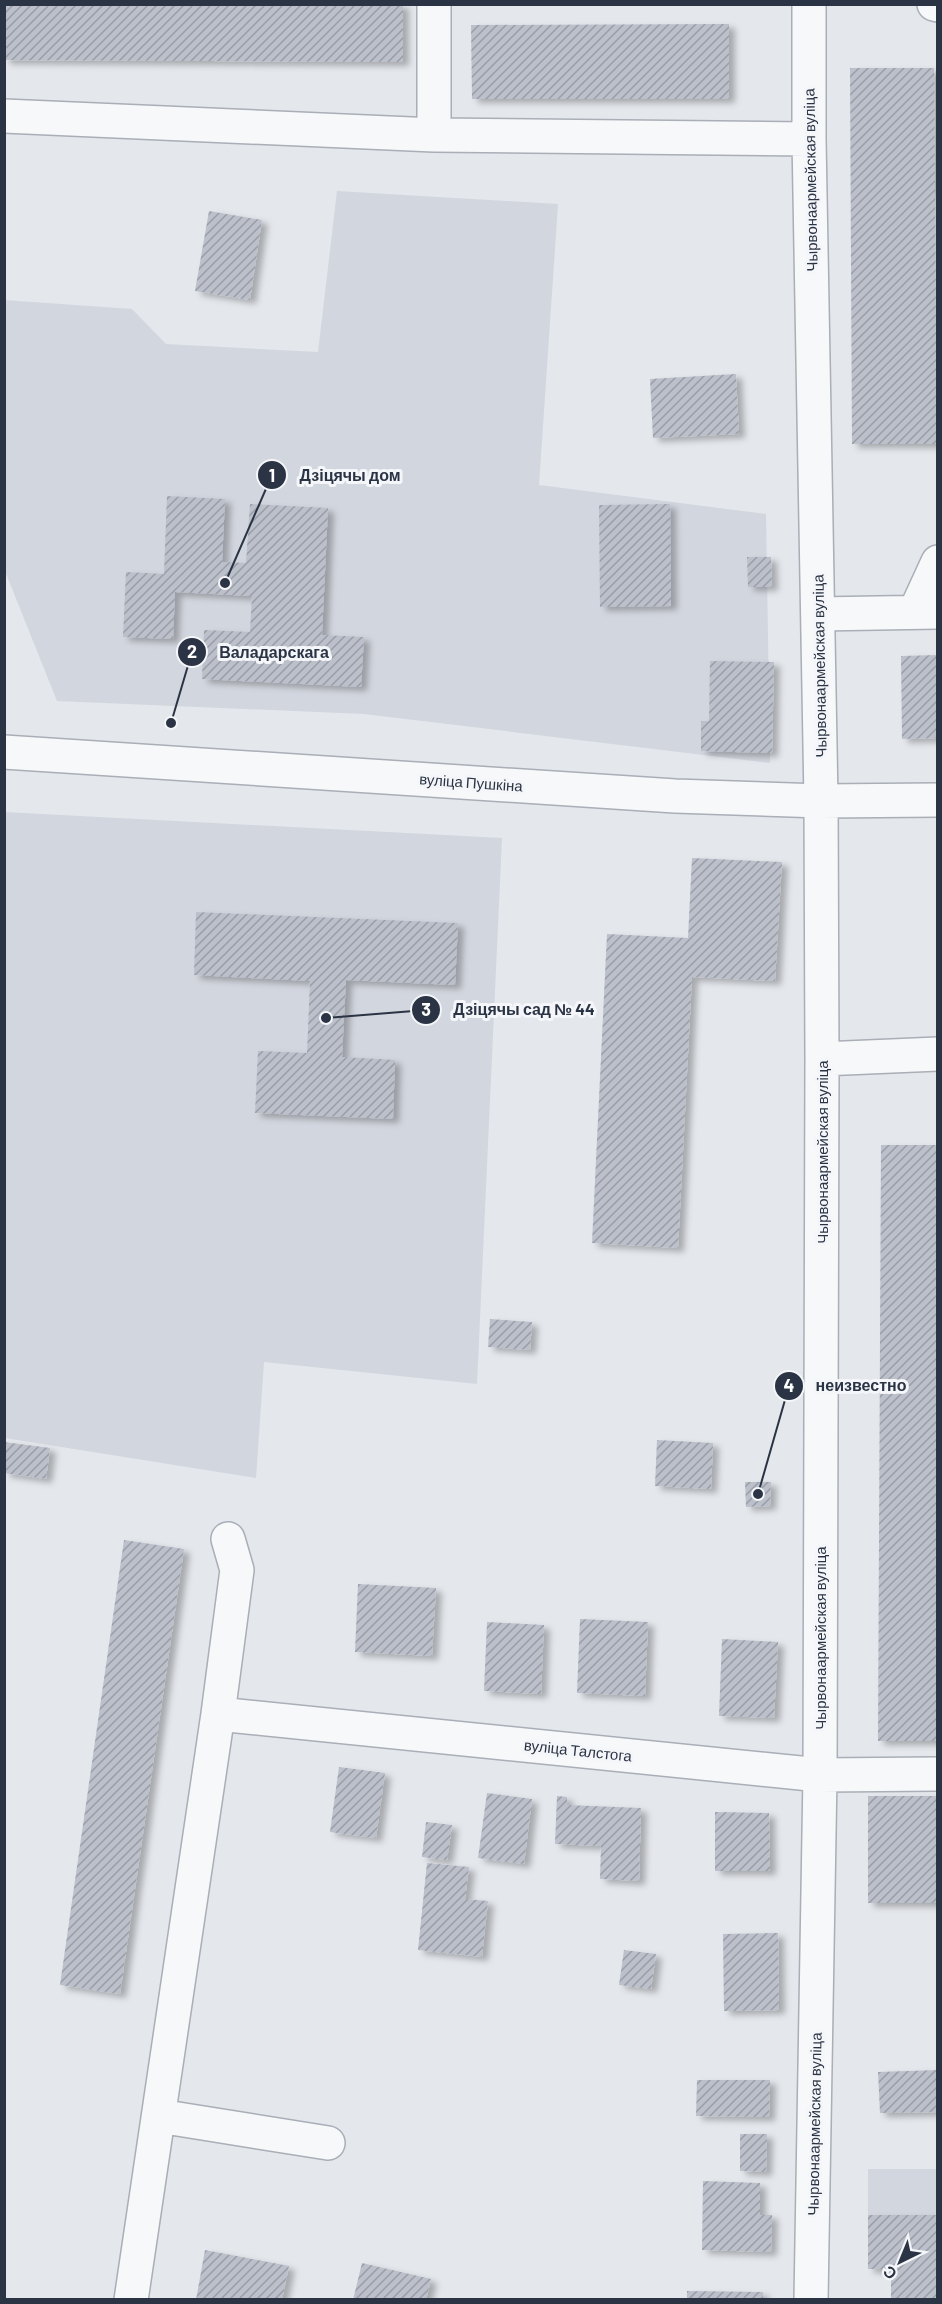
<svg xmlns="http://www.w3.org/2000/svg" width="942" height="2304" font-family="Barlow,sans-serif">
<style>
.built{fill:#d2d6de}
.building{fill:url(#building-hatch);filter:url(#shadow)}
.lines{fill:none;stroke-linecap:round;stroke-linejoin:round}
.minor-casing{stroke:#a9aeb7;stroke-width:36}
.minor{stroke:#f7f8fa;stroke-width:33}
.labels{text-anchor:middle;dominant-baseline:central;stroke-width:6;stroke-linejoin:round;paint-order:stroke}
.street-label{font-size:15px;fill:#2b3445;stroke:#f4f6f9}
.leader{fill:none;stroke:#2b3445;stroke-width:2}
.callout-dot{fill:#2b3445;stroke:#f4f6f9;stroke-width:2}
.mark-label{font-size:18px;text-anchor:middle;font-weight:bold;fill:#fff}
.callout-label{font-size:16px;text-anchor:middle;font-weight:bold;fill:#2b3445;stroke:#f4f6f9;stroke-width:6;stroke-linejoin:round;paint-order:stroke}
</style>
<defs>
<pattern id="building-hatch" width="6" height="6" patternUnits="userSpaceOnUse" patternTransform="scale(1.5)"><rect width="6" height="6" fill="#bbc0ca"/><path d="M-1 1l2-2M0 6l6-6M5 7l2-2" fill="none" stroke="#989da6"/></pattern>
<filter id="shadow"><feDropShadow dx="6" dy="4" stdDeviation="3" flood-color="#0004"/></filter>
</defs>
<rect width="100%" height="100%" fill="#e4e7ec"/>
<!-- built -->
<path class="built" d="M 337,191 L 558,204 L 539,485 L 766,514 L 770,763 L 364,714 L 57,701 L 5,571 L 4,300 L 132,309 L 166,344 L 318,352 Z
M 4,812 L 502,838 L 477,1384 L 264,1362 L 256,1478 L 5,1438 Z
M 868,2169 L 937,2169 L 937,2215 L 868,2215 Z"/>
<!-- building -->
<path class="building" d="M 4,4 L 403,4 L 403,62 L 4,60 Z
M 729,24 L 729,99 L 472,99 L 471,25 Z
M 850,68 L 934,68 L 937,444 L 852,444 Z
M 209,211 L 262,220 L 250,300 L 195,291 Z
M 736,374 L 739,434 L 653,438 L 650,379 Z
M 167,496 L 225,499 L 222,562 L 246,563 L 250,504 L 328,508 L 322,635 L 364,637 L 361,687 L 202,679 L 204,630 L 250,632 L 252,596 L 175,592 L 173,639 L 123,637 L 126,572 L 164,574 Z
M 670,504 L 671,606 L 600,607 L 599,505 Z
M 747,557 L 771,557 L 772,587 L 748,587 Z
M 938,655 L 938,738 L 902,739 L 901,656 Z
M 710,661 L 774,662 L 772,753 L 701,751 L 701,721 L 709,721 Z
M 692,858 L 782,862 L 775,981 L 692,977 L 678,1248 L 592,1243 L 607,934 L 688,938 Z
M 196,912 L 458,923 L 455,985 L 346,980 L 342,1057 L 395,1060 L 393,1119 L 255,1113 L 258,1051 L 307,1053 L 310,981 L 194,975 Z
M 881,1145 L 938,1145 L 938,1741 L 878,1741 Z
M 490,1319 L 532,1322 L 530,1350 L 488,1347 Z
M 657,1440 L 713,1443 L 711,1489 L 655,1486 Z
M 4,1442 L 50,1448 L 46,1479 L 4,1473 Z
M 745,1482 L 771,1482 L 770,1506 L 746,1507 Z
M 124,1540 L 184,1549 L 120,1994 L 60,1985 Z
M 358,1584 L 436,1588 L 432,1656 L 355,1652 Z
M 580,1619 L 648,1622 L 645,1696 L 577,1693 Z
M 487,1622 L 544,1625 L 541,1694 L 484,1691 Z
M 722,1639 L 778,1642 L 774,1718 L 719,1716 Z
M 339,1767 L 385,1773 L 376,1838 L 330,1832 Z
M 487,1793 L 532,1799 L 524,1864 L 478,1858 Z
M 557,1796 L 567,1797 L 567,1805 L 641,1808 L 639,1881 L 600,1879 L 601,1846 L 555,1844 Z
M 868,1796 L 938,1796 L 938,1903 L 868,1903 Z
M 715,1812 L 769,1813 L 770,1871 L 715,1871 Z
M 426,1822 L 452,1825 L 447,1860 L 422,1857 Z
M 427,1863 L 469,1867 L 465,1899 L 488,1901 L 482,1957 L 418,1950 Z
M 778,1933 L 779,2010 L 724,2011 L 723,1934 Z
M 624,1950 L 656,1954 L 651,1989 L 619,1985 Z
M 938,2070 L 938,2112 L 880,2113 L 878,2072 Z
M 697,2080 L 770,2080 L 769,2117 L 696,2116 Z
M 740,2134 L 767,2134 L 766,2172 L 740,2171 Z
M 703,2181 L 760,2183 L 760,2215 L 772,2215 L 771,2252 L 702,2250 Z
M 868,2215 L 938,2215 L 938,2300 L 891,2300 L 891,2269 L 868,2269 Z
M 205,2250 L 289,2266 L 282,2300 L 196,2300 Z
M 362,2263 L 431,2279 L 426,2300 L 353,2300 Z
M 687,2291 L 763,2292 L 763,2300 L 687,2300 Z"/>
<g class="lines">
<!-- minor casing -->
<g class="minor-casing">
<path id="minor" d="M 809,4 L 809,139 L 821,801 L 822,1059 L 820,1775 L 811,2300
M 934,4 L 938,5
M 4,116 L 434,135 L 809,139
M 434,135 L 434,4
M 915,612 L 938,562
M 818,614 L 938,612
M 4,752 L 675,796 L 821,801 L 938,800
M 822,1059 L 938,1054
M 218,1714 L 820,1775 L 938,1774
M 159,2116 L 328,2143
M 131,2300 L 218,1714 L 237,1570 L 228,1539"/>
</g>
<!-- minor -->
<use href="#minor" class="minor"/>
</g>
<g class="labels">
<!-- street labels -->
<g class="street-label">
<text transform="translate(810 180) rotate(-91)">Чырвонаармейская вуліца</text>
<text transform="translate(819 666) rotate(-91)">Чырвонаармейская вуліца</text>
<text transform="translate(471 782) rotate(4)">вуліца Пушкіна</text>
<text transform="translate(822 1152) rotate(-90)">Чырвонаармейская вуліца</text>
<text transform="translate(820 1638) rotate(-90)">Чырвонаармейская вуліца</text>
<text transform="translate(578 1750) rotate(6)">вуліца Талстога</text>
<text transform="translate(814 2124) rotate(-89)">Чырвонаармейская вуліца</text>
</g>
</g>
<!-- callouts -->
<path class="leader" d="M225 583L272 475M171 723L192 652M326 1018L426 1010M758 1494L789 1386"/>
<g class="callout-dot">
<circle cx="225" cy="583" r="6"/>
<circle cx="171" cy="723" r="6"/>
<circle cx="326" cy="1018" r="6"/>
<circle cx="758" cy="1494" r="6"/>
<circle cx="272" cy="475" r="15"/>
<circle cx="192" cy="652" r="15"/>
<circle cx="426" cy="1010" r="15"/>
<circle cx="789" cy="1386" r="15"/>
</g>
<g class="mark-label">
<text x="272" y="482">1</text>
<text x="192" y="658">2</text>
<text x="426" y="1016">3</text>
<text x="789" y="1392">4</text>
</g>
<g class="callout-label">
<text x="350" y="481">Дзіцячы дом</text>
<text x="274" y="658">Валадарскага</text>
<text x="524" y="1015">Дзіцячы сад № 44</text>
<text x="861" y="1391">неизвестно</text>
</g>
<!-- border -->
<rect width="942" height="2304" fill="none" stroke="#2b3445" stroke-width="12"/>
<!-- north arrow -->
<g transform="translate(900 2262) rotate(223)" stroke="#f4f6f9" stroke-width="4.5" paint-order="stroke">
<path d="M0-4.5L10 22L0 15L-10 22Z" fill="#2b3445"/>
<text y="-9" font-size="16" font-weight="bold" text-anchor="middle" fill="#2b3445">С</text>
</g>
</svg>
